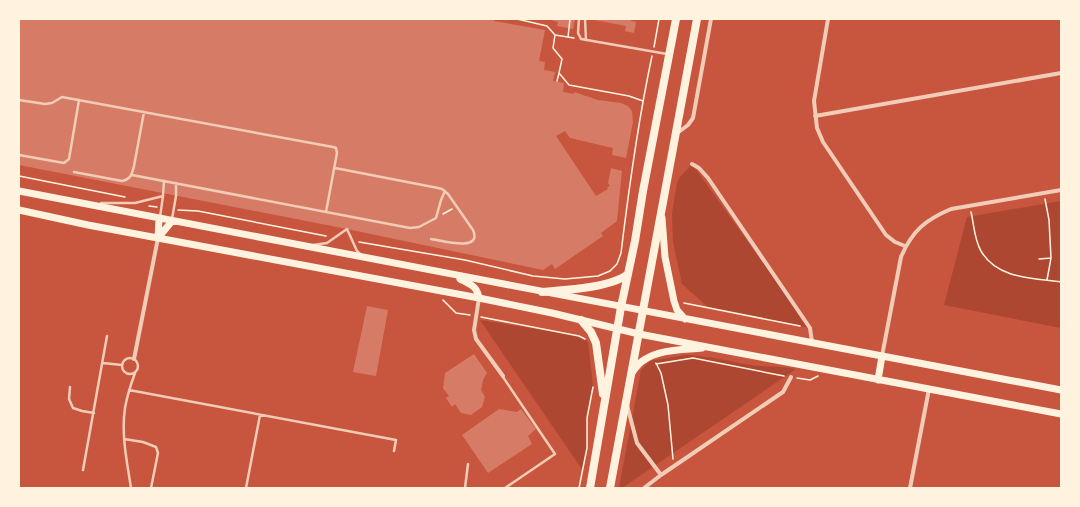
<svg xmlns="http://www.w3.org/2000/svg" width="1080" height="507" font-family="Karla,sans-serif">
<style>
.green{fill:#ae4732}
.building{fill:#d67c66}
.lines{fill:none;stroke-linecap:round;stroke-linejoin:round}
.path{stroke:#fff3e0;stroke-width:1.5}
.service{stroke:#f1ccb7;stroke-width:2.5}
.minor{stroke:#f1ccb7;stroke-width:4}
.primary{stroke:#fff3e0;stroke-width:7}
.trunk{stroke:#fff3e0;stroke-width:8}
</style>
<rect width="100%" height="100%" fill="#c8553d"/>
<!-- green -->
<path class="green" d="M 692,164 L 810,328 L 710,309 L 682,284 L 673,242 L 672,213 L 677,183 L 680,177 Z
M 1061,201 L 1061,328 L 944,305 L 967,217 Z
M 480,320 L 579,336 L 588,342 L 593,385 L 587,418 L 587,448 L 583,471 Z
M 686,355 C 708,356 729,361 750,365 C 766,367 781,366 796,369 L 622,488 L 619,488 L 641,370 L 650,361 Z"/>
<!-- building -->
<path class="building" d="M 19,19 L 494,19 L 494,21 L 545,30 L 539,61 L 545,62 L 544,70 L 555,72 L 553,81 L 564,83 L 563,92 L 574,94 L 574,92 L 598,100 L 621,103 L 628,106 L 632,111 L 633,122 L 626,158 L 612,155 L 613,148 L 570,138 L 565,131 L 556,136 L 596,196 L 608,189 L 607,187 L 610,186 L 608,183 L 611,168 L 622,171 L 617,221 L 601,233 L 603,236 L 555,269 L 552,264 L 543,270 L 347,229 L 19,165 Z
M 547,19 L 575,19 L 573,29 L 557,26 L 558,22 Z
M 589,19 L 631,19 L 631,21 L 636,22 L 634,33 L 625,31 L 626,26 Z
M 367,306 L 388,310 L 376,376 L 353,372 Z
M 474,354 L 487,373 L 483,380 L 481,390 L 485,397 L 482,407 L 471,415 L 461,413 L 455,404 L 452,407 L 446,398 L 449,396 L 443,388 L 445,373 Z
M 499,409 L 517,412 L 521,409 L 536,429 L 528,436 L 532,444 L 488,473 L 462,435 Z"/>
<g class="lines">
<!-- path -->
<path class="path" d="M 517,19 L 547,26 L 555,35 L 574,38
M 555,35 L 553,48 L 562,59 L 559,73 L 569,85 L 629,96 L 643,101
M 568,37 L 570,19
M 654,47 L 659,19
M 557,81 L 559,73
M 19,176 L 125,197
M 1045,199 L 1049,220 L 1051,258 L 1047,280
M 149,206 L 157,207
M 178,210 L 198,211 L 326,236
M 971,212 C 974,224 974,239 981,251 C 997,279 1033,278 1061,282
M 443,214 L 452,209
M 359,242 L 465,260 L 533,276 L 565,279 L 598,276 L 610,271 L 617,264 L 621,253 C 629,187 638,121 652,56
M 1039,259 L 1051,258
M 443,300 L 456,313 L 470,315
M 684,303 L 800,326
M 481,317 L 579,336 L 585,339
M 656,363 L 661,373 L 668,405 L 673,459
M 656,364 L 693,358 L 784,376
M 797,378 L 810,380 L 818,376
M 579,488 L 587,448 L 587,418 L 593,387"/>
<!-- service -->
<path class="service" d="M 579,19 L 578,33 L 581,39 L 667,54
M 585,19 L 586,40
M 19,100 L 45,104 L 52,103 L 62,97 L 333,147 L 336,148 L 337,153 L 326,212
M 19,155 L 64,163 L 69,159 L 79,100
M 335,168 L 438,188 L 442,189 L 448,194 L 473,230 C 483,253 440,240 431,239
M 74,172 L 122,181 C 131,179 132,174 134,166 L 144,112
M 132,175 L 410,228 L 419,227 L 436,218 L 441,200 L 445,191
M 101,203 L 135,203 L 163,196
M 160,217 L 163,196 L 164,181
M 172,219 L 176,196 L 176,183
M 313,245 L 327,243 L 347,229 L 357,251 L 361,255
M122 366a8 8 0 1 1 16 0a8 8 0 1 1-16 0Z
M 103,363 L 122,365
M 503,377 L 555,454 L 505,488
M 70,387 L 69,399 L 73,408 L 82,411 L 94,413
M 129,390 L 396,440 L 394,451
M 124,439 L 143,442 L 156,447 L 158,453 L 151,488
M 83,470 L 107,336
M 131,488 C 127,462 121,434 125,408 C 127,396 131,384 135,373
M 246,488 L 260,415
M 465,488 L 468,464"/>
<!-- minor -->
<path class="minor" d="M 828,19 L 814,101 L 817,128 L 823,142 L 886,235 L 895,242 L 905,246
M 815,116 L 1061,73
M 676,134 L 688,125 L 693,118 L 711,19
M 692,164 L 699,168 L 708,178 L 810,328 L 812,342
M 479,298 L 474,330 L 476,339 L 503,376
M 882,356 L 901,257 C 912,231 925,220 951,209 L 1061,190
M 134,359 L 158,238
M 627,405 L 637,443 L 661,475
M 644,488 L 661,475 L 783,392 L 791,377
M 910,488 L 929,389"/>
<!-- primary -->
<path class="primary" d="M 19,191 C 366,258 714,324 1061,390
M 19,210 L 88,225 L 479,298 L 552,313 L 639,334 L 1061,414
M 662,218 L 665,257 L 674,301 L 677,310 L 685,319
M 158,238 L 172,221
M 158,238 L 159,219
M 460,279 C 470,284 477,286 479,298
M 631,374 C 635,369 638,363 644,360 C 660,349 683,350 702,348
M 878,380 L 882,356"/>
<!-- trunk -->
<path class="trunk" d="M 542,292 C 564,290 611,288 628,274
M 581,320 L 591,332 L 596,343 L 603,394
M 590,488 L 621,307 L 635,241 L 643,191 L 676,19
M 610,488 L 697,19"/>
</g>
<!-- border -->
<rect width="1080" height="507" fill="none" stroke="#fff3e0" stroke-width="40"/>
</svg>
